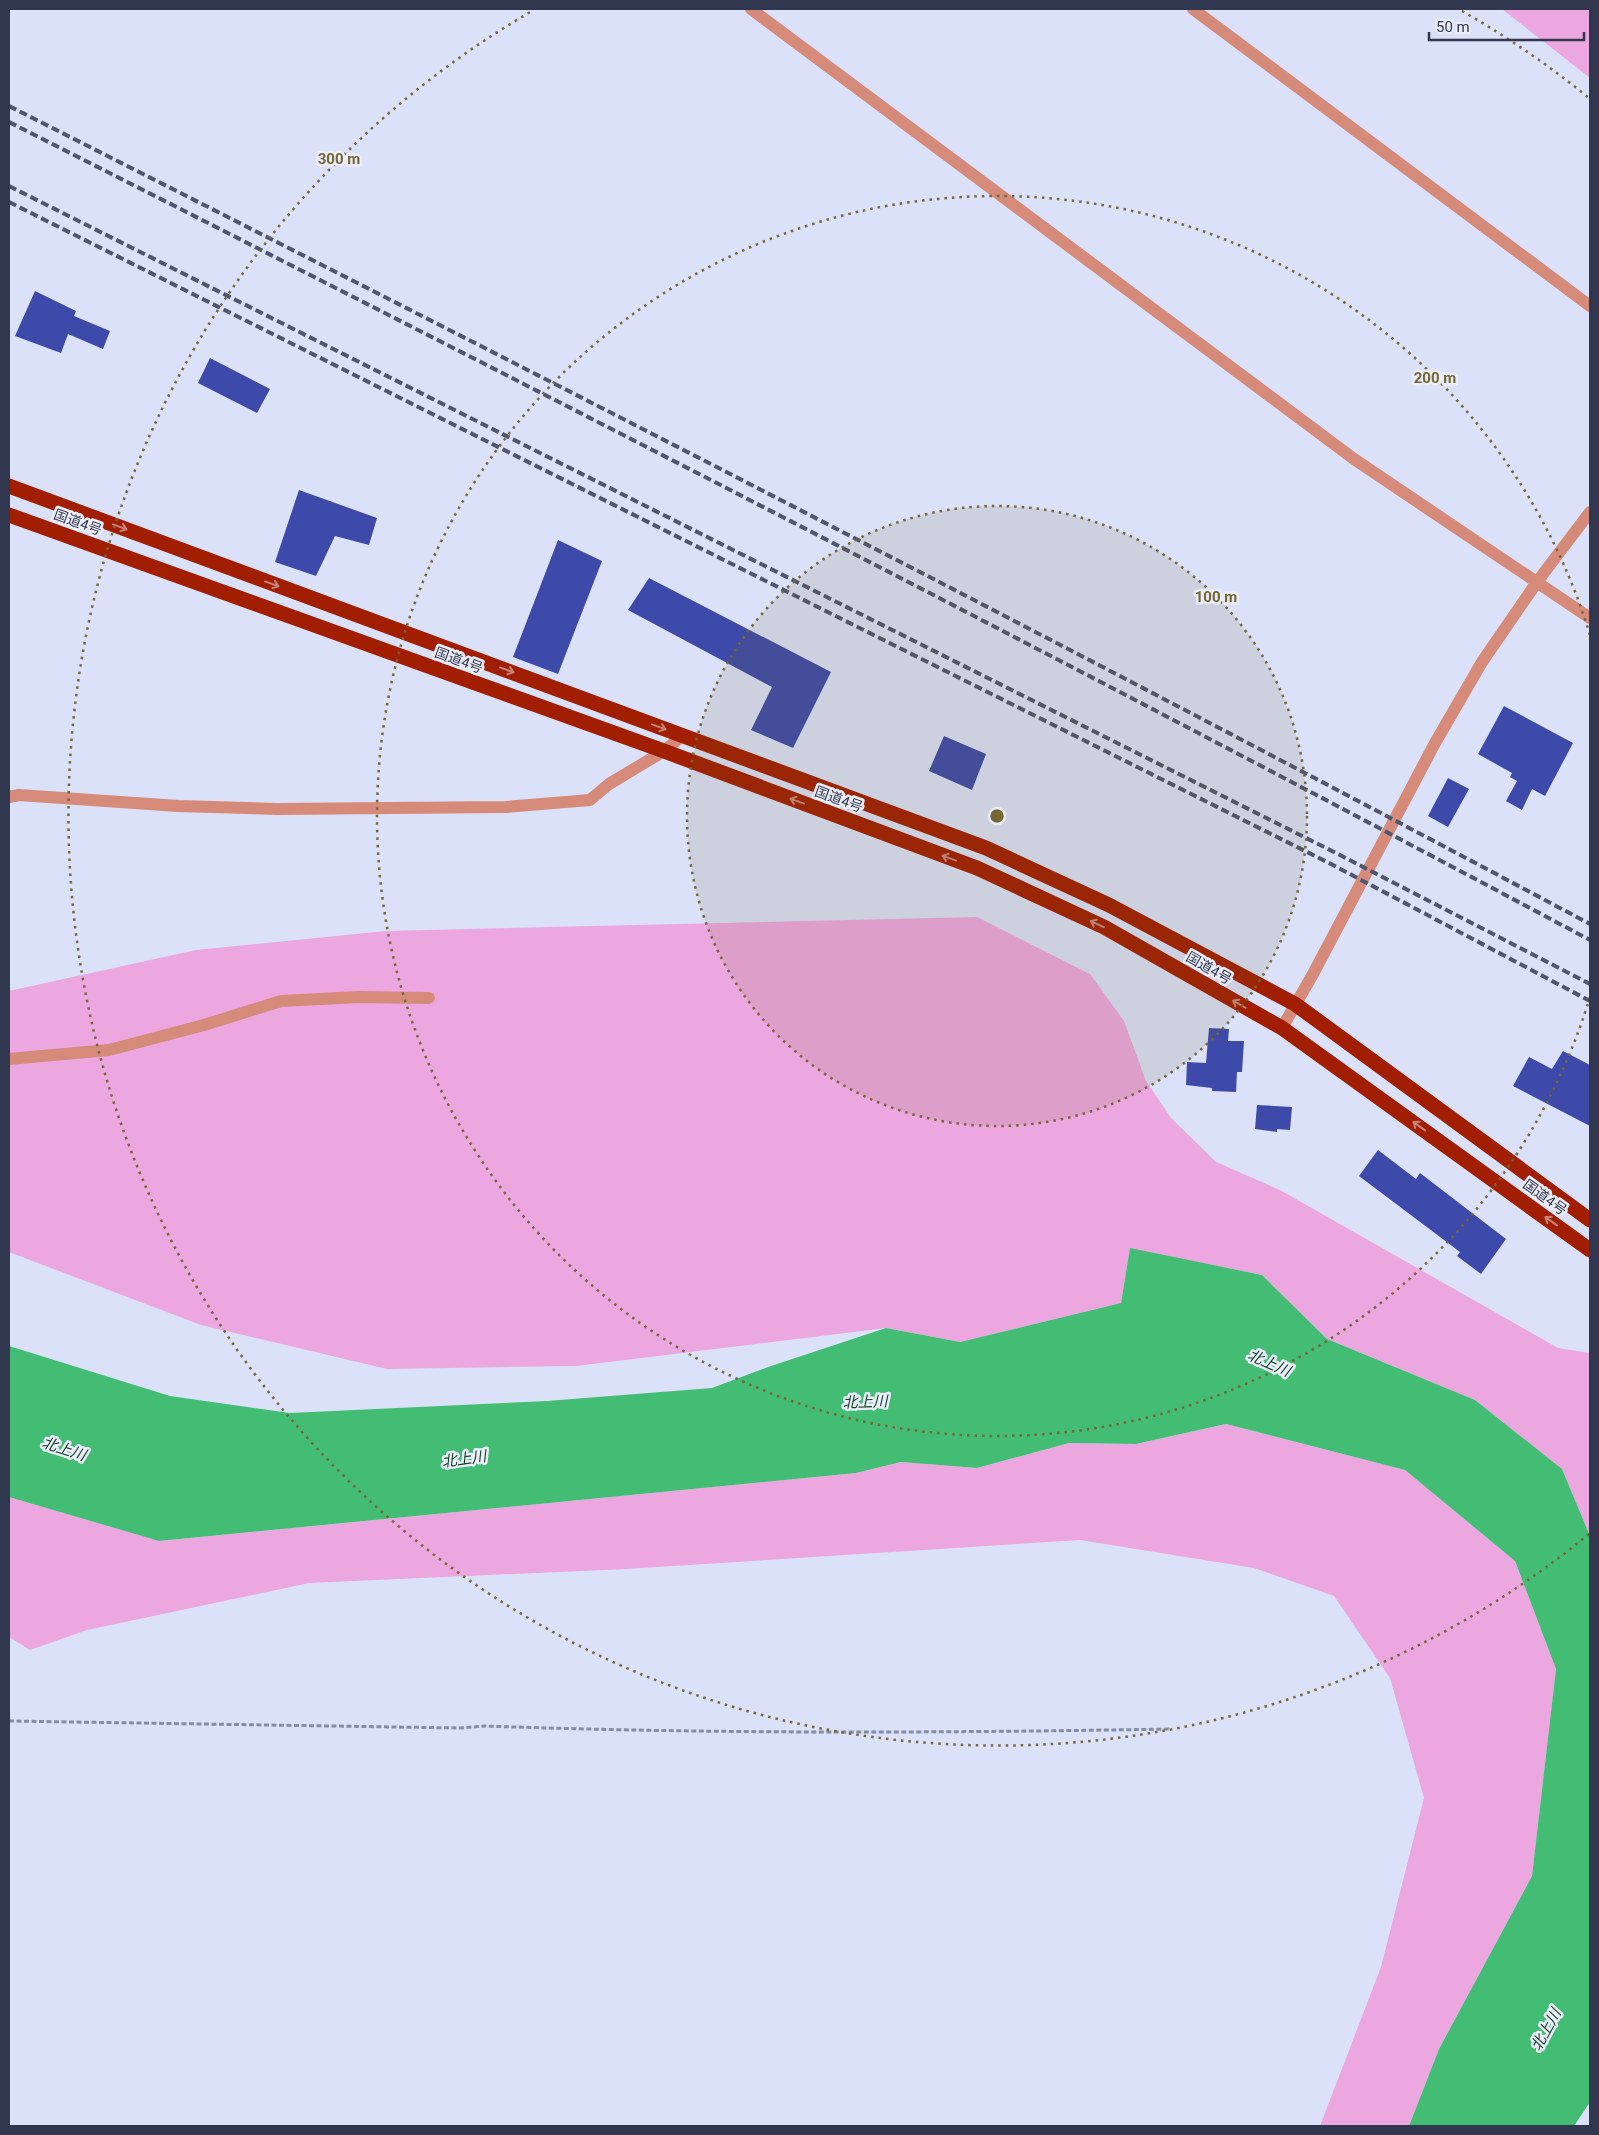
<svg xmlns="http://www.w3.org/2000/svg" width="1599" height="2135" font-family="Roboto,'Noto Sans JP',sans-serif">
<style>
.green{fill:#eca7e0}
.water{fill:#44bd74}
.building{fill:#3d4aa9}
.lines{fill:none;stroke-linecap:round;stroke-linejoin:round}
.path{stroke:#858ca3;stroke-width:3;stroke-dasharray:5 2.5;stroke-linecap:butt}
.minor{stroke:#d58a7a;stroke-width:12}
.highway{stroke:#a11e00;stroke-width:15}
.rail{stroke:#4f566d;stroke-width:4;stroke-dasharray:8 4;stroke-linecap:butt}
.oneway{stroke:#c6867d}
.ring{fill:none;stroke:#756633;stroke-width:2.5;stroke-dasharray:2.5 5}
.labels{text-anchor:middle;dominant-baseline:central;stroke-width:5;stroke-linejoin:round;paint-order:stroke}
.street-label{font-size:14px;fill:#31374e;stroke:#ebeefa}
.water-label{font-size:15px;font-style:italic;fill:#114224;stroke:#ebeefa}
.centre{fill:#756633;stroke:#ebeefa;stroke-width:2.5}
.ring-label{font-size:15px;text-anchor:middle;font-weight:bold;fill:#756633;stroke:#ebeefa;stroke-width:5;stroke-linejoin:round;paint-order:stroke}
</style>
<rect width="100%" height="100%" fill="#dae1f8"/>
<!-- green -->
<path class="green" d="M 1502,9 L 1590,9 L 1590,78 Z
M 977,917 L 1090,974 L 1124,1021 L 1146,1081 L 1171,1118 L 1216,1162 L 1280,1190 L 1558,1348 L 1590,1353 L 1590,1536 L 1562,1469 L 1475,1400 L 1327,1339 L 1262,1275 L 1130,1249 L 1121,1303 L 960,1342 L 886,1328 L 576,1366 L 387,1369 L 201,1325 L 9,1252 L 9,991 L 196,950 L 386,931 Z
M 1226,1424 L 1405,1470 L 1515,1561 L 1556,1669 L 1532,1876 L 1439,2049 L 1409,2126 L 1320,2126 L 1381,1967 L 1424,1798 L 1390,1678 L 1334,1596 L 1254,1568 L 1080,1540 L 626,1569 L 309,1583 L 87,1630 L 30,1650 L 9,1637 L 9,1497 L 160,1541 L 856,1473 L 901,1462 L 977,1468 L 1069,1443 L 1136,1444 Z"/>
<!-- water -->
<path class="water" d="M 1130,1248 L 1262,1275 L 1327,1339 L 1475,1400 L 1562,1469 L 1590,1536 L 1590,2102 L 1574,2126 L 1409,2126 L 1439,2049 L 1532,1876 L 1556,1669 L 1515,1561 L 1405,1470 L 1226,1424 L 1136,1444 L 1069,1443 L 977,1468 L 901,1462 L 856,1473 L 159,1541 L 9,1497 L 9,1346 L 170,1396 L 290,1413 L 547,1401 L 712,1388 L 771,1366 L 886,1328 L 960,1342 L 1121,1303 Z"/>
<!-- building -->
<path class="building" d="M 35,291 L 76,311 L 74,316 L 110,331 L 103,349 L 68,334 L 61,353 L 15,336 Z
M 210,358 L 270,389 L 257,413 L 198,383 Z
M 299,490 L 377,518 L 369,545 L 335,536 L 316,576 L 275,562 Z
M 558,540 L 602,561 L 558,674 L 513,657 Z
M 649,578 L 831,672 L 793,748 L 751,730 L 772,687 L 628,610 Z
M 1504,706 L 1573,743 L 1545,796 L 1532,789 L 1522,810 L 1506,801 L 1517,781 L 1510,777 L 1512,773 L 1478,754 Z
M 944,736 L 986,754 L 972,790 L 929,771 Z
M 1448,778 L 1469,789 L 1448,827 L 1428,816 Z
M 1209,1028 L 1229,1029 L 1228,1041 L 1244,1041 L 1242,1072 L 1237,1072 L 1236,1092 L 1212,1091 L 1212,1088 L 1186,1085 L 1187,1062 L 1206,1063 Z
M 1563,1051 L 1590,1065 L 1590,1126 L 1513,1086 L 1529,1057 L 1552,1069 Z
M 1257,1105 L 1292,1107 L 1290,1130 L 1277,1129 L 1277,1132 L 1255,1129 Z
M 1378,1150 L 1416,1179 L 1420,1173 L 1506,1239 L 1481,1274 L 1457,1256 L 1460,1252 L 1359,1176 Z"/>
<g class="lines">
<!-- path -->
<path class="path" d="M 9,1721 L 460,1728 L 485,1726 C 713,1734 942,1733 1171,1729"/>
<!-- minor -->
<path class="minor" d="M 751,9 L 1354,459 L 1590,618
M 1193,9 L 1590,306
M 9,797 L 19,795 L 178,806 L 277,809 L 506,807 L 590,800 L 609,784 L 664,751 L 682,736
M 1282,1028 L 1313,974 L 1435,743 L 1482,662 L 1537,582 L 1590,512
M 9,1059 L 109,1050 L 204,1025 L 281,1001 L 359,997 L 429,998"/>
<!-- highway -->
<path class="highway" d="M 9,486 L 986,848 L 1109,905 L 1295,1004 L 1590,1220
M 9,515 L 664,751 L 977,868 L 1104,927 L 1282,1028 L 1590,1250"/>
<!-- rail -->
<path class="rail" d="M 9,106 C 538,374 1067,645 1590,924
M 9,122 C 538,390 1067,661 1590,940
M 9,186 L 1336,853 L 1590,984
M 9,202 L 1331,864 L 1590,1001"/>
</g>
<!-- one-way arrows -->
<defs><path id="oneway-shaft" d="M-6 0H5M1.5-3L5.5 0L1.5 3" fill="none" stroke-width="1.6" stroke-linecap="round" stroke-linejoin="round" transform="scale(1.25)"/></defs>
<g class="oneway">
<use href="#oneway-shaft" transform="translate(120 527) rotate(20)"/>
<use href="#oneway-shaft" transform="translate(272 584) rotate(20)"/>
<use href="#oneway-shaft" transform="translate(507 670) rotate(20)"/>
<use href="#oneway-shaft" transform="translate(659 727) rotate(20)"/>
<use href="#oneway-shaft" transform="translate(797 801) rotate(-160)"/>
<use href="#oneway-shaft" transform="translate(949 858) rotate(-160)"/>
<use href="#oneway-shaft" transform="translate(1097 924) rotate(-155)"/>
<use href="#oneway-shaft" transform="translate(1239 1004) rotate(-150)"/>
<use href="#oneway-shaft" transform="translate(1419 1126) rotate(-144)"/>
<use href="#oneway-shaft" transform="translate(1551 1221) rotate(-144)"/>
</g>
<!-- distance rings -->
<circle cx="997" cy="816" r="310" fill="#756633" fill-opacity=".12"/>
<g class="ring">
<circle cx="997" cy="816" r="310"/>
<path d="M1590 997A620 620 0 1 1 1590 635"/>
<path d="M1589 1534A930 930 0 1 1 532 11M1462 11A930 930 0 0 1 1589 98"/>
</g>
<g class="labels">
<!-- street labels -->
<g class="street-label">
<text transform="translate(78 522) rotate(20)">国道4号</text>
<text transform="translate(459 660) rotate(20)">国道4号</text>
<text transform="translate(839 799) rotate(20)">国道4号</text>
<text transform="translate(1209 968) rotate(30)">国道4号</text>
<text transform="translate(1545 1197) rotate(36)">国道4号</text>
</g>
<!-- water labels -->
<g class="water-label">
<text transform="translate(1269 1363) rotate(24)">北上川</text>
<text transform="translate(865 1402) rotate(-2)">北上川</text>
<text transform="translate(64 1449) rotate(18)">北上川</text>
<text transform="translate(464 1459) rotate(-8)">北上川</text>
<text transform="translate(1546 2030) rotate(-61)">北上川</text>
</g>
</g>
<circle cx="997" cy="816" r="8" class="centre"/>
<g class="ring-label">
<text x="339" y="164">300 m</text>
<text x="1435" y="383">200 m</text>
<text x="1216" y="602">100 m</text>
</g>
<!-- border -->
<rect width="1599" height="2135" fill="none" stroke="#31374e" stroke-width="20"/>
<!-- scale -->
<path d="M1429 32v8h155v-8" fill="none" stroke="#31374e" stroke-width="2.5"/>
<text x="1436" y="32" font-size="15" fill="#31374e" stroke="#ebeefa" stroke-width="4" paint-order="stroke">50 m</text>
</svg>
